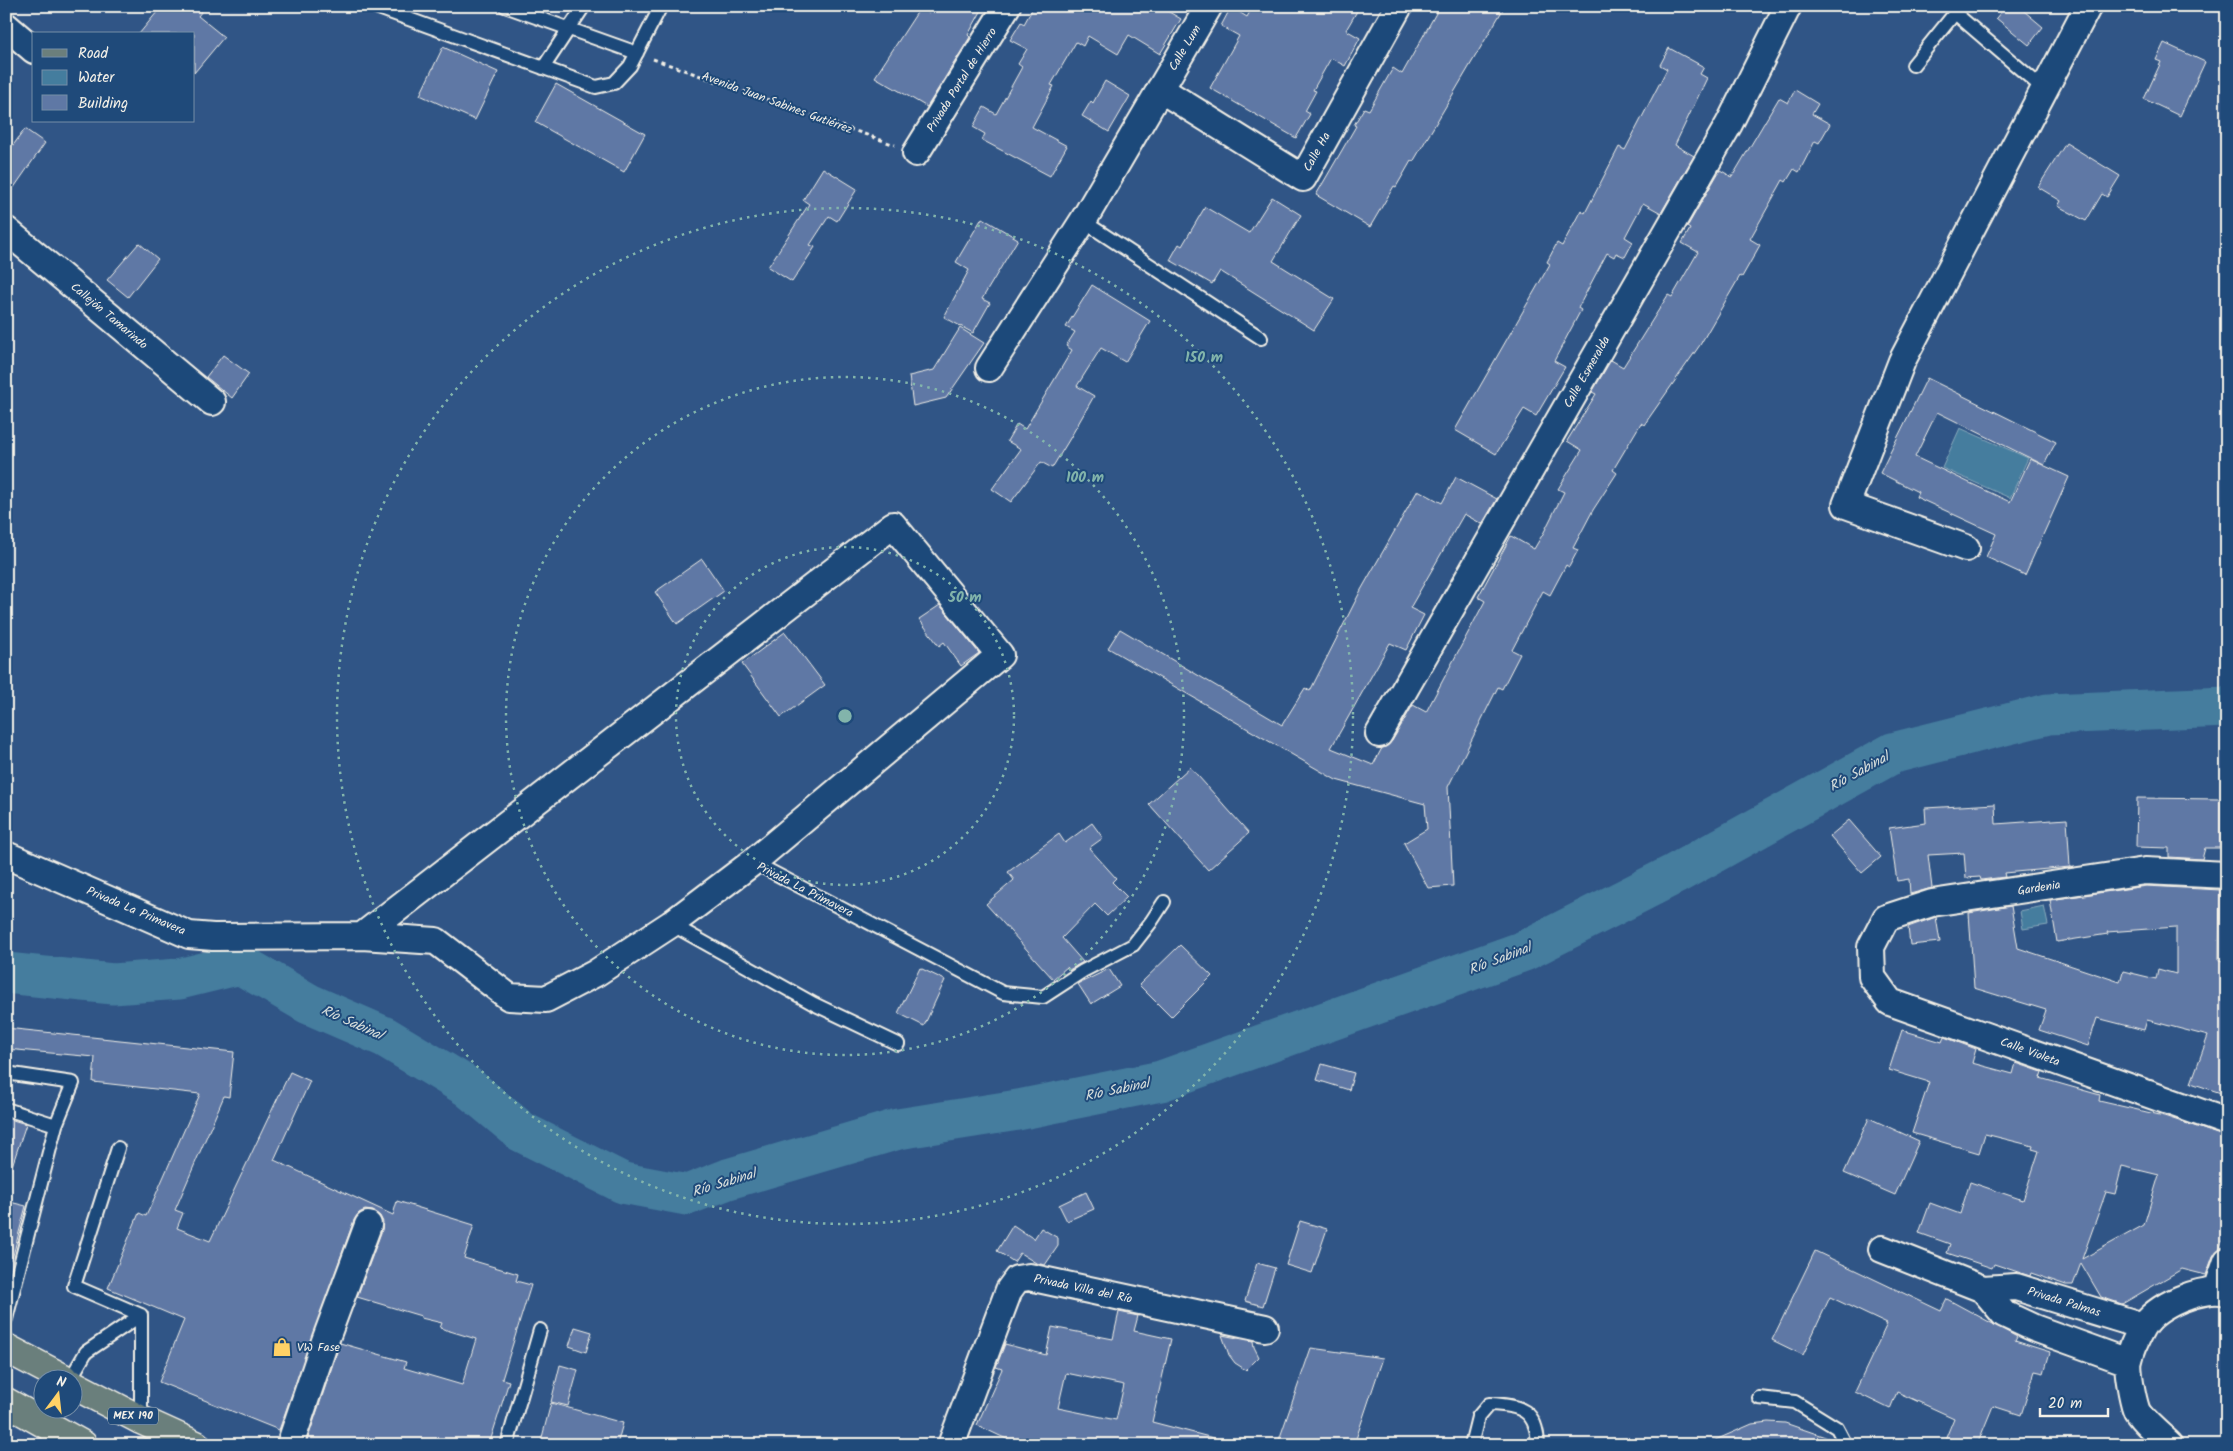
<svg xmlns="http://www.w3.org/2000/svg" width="2233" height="1451" font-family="Kalam,sans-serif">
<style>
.water{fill:#447d9e;stroke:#8aabbc}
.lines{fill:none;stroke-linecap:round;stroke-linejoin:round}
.river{stroke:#447d9e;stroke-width:41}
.building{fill:#5f78a5;stroke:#f4f1e8;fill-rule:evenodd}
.lane-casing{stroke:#f4f1e8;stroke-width:16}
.street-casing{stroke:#f4f1e8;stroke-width:30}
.primary-casing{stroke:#f4f1e8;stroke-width:31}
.path{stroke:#f4f1e8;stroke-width:3;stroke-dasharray:4 4;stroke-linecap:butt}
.lane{stroke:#1f4a7a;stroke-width:12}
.street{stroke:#1f4a7a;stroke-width:26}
.primary{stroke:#6b7f7c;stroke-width:28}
.ring{fill:none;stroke:#82b4ab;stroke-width:2.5;stroke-dasharray:2.5 5}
.labels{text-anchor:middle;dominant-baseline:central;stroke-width:4;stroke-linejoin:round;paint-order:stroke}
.shield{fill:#1f4a7a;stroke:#b4bfc7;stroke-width:1}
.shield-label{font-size:11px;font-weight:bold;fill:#f4f1e8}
.street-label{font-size:12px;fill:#f4f1e8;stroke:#1f4a7a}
.poi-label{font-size:12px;fill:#f4f1e8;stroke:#1f4a7a;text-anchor:start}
.water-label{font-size:14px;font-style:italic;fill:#dae0dd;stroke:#1f4a7a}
.centre{fill:#82b4ab;stroke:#1f4a7a;stroke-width:2.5}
.ring-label{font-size:15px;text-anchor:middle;font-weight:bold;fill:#82b4ab;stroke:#1f4a7a;stroke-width:4;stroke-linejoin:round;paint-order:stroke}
</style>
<rect width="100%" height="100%" fill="#305586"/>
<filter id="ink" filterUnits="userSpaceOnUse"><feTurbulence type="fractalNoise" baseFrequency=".02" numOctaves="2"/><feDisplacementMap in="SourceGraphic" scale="10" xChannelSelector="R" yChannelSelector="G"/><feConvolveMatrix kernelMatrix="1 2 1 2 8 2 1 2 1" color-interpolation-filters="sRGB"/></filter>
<g filter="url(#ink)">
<!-- water -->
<path class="water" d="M 1960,428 L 2028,458 L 2010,498 L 1942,468 Z
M 2044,906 L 2048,925 L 2023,929 L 2020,911 Z"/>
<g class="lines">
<!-- river -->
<path class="river" d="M 6,973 L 113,984 L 179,979 L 240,964 L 309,1004 L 385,1037 L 468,1087 L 522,1132 L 623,1183 L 687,1195 L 728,1179 L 898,1129 L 1018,1110 L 1161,1081 L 1524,951 L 1675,874 L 1893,753 L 2048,714 L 2227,707"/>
</g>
<!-- building -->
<path class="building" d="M 162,6 L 206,6 L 198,16 L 224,37 L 194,73 L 194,34 L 139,34 Z
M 933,6 L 984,6 L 968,35 L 970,37 L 927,107 L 875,77 L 920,8 L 929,13 Z
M 1034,6 L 1159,6 L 1181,19 L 1160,54 L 1129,35 L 1118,54 L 1088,36 L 1083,46 L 1076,42 L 1051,85 L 1054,86 L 1032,127 L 1067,146 L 1050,176 L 982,140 L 985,134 L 973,127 L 984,107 L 996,114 L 1022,67 L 1018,64 L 1027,49 L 1010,40 L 1021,22 L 1024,24 Z
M 1253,6 L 1360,6 L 1346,30 L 1360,38 L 1345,66 L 1331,58 L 1313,90 L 1316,91 L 1305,111 L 1310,114 L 1296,138 L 1210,88 L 1239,36 L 1221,26 L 1231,7 L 1247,17 Z
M 1440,6 L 1505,6 L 1413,162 L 1411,161 L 1396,187 L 1394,186 L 1370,227 L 1316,195 L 1356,126 L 1354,125 L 1364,108 L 1369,110 L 1393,68 L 1402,74 Z
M 2006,6 L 2018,6 L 2043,27 L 2029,45 L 1996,18 Z
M 2164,43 L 2205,62 L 2180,116 L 2144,99 L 2161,62 L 2156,60 Z
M 443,47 L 498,72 L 475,120 L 420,95 Z
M 1669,48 L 1704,67 L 1700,74 L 1707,78 L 1675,145 L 1694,156 L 1661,213 L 1643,203 L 1625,237 L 1633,242 L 1625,257 L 1616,253 L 1614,257 L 1607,253 L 1578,308 L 1581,310 L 1554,361 L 1565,367 L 1536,416 L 1524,409 L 1496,454 L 1455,430 L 1550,264 L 1547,262 L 1557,243 L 1562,246 L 1581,210 L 1585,213 L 1619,147 L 1625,150 L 1667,69 L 1660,65 Z
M 1105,81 L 1130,96 L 1109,132 L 1082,116 L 1091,101 L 1093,103 Z
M 556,84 L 645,134 L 624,172 L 535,122 Z
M 1795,90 L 1818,104 L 1812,114 L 1830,124 L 1819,143 L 1815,141 L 1799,172 L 1794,169 L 1786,182 L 1783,180 L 1750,239 L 1760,245 L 1742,277 L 1740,276 L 1700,345 L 1644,425 L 1641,423 L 1613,470 L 1617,473 L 1593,510 L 1573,548 L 1578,550 L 1569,567 L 1566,565 L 1550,595 L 1543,591 L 1512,650 L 1520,654 L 1502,689 L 1498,687 L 1448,787 L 1453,886 L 1428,888 L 1404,843 L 1427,829 L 1425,804 L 1336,780 L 1108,648 L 1120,629 L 1282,725 L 1305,688 L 1310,691 L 1361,590 L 1418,490 L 1442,503 L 1456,477 L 1497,499 L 1482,524 L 1464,514 L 1410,608 L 1424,615 L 1406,650 L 1390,643 L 1331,748 L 1373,765 L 1382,748 L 1392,741 L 1413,705 L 1426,712 L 1485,601 L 1478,597 L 1511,536 L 1534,549 L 1544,532 L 1564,492 L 1558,489 L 1582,450 L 1567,441 L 1596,394 L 1592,392 L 1611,360 L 1623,367 L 1668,295 L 1672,297 L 1698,252 L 1682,243 L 1690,229 L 1687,227 L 1720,170 L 1732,177 L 1779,98 L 1788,103 Z
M 25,129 L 45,143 L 6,199 L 6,155 Z
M 2066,143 L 2120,176 L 2107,197 L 2102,194 L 2086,221 L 2058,206 L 2061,201 L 2038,187 Z
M 823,168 L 857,189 L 837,221 L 829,216 L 810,245 L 815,247 L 792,282 L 768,267 L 809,204 L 803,200 Z
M 1272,197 L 1301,215 L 1273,261 L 1334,299 L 1314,330 L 1220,271 L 1212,284 L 1170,260 L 1179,244 L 1182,246 L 1205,207 L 1249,233 Z
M 982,218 L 1018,239 L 982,299 L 990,303 L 973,333 L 944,317 L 969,270 L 956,262 Z
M 139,243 L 158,259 L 128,297 L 107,280 Z
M 1092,285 L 1150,321 L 1125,362 L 1101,348 L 1077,386 L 1094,396 L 1069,440 L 1052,468 L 1041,462 L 1011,502 L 992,489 L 1021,449 L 1007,441 L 1017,424 L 1025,429 L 1072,350 L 1066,346 L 1075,332 L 1066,327 Z
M 960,328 L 984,343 L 946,398 L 913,406 L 909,376 L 934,370 Z
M 223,355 L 249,374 L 232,398 L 206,377 Z
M 1927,378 L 2056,442 L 2044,465 L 1937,412 L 1915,457 L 2010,502 L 2030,459 L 2069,477 L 2025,575 L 1986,557 L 1996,534 L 1916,497 L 1918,492 L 1880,473 Z
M 702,559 L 724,591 L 677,624 L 655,592 Z
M 940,605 L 979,653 L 961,666 L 944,642 L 939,646 L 919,619 Z
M 785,632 L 825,685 L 781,717 L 742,664 Z
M 1190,767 L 1249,833 L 1208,870 L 1149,804 Z
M 2137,798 L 2220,799 L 2220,848 L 2205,848 L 2202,859 L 2169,857 L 2169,848 L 2136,847 Z
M 1995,804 L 1996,824 L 2067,819 L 2070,867 L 2004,873 L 2005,877 L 1981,880 L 1980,877 L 1966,878 L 1964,853 L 1928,855 L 1932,888 L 1910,894 L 1909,879 L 1897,881 L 1889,828 L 1926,823 L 1925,808 Z
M 1849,820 L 1881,857 L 1862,873 L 1830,836 Z
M 1092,823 L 1103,838 L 1089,848 L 1116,878 L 1112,882 L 1127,897 L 1107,916 L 1095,904 L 1062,938 L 1083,962 L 1069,970 L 1067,967 L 1053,979 L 986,904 L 1014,880 L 1008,872 L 1059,834 L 1065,843 Z
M 2146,886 L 2220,890 L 2219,960 L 2227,962 L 2227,1095 L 2191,1083 L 2208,1036 L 2147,1020 L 2144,1030 L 2097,1018 L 2088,1046 L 2039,1030 L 2046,1010 L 1974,988 L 1969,913 L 2011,906 L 2018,948 L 2120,982 L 2123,971 L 2156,979 L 2158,969 L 2176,974 L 2176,927 L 2107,932 L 2108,934 L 2057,942 L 2050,900 Z
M 1936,917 L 1940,942 L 1910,945 L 1908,927 Z
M 1180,945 L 1212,976 L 1171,1017 L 1139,985 Z
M 920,968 L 945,980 L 924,1026 L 898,1013 Z
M 1109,969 L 1120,986 L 1091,1004 L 1078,984 Z
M 6,1028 L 234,1052 L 229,1097 L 224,1096 L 175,1210 L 183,1213 L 177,1228 L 210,1241 L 290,1072 L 310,1081 L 274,1160 L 393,1215 L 397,1201 L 474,1225 L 464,1258 L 518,1274 L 516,1281 L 531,1285 L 502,1379 L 509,1381 L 489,1445 L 316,1445 L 307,1441 L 340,1343 L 406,1362 L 404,1368 L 462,1385 L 476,1339 L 440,1328 L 442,1323 L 421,1318 L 421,1316 L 357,1297 L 382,1230 L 383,1222 L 380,1216 L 373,1211 L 365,1210 L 359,1213 L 354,1220 L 279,1430 L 159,1382 L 184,1320 L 108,1288 L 139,1213 L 146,1216 L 153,1201 L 200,1094 L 93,1082 L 95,1057 L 6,1049 Z
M 1902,1030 L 1942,1042 L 1944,1037 L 1976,1049 L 1972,1063 L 2013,1074 L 2016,1063 L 2042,1072 L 2040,1078 L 2100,1095 L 2099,1101 L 2164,1116 L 2227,1137 L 2227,1224 L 2220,1248 L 2213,1256 L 2206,1275 L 2182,1269 L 2122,1304 L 2101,1297 L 2081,1263 L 2073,1285 L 2066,1285 L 2031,1273 L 2030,1276 L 1994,1264 L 1992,1268 L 1947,1253 L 1950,1244 L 1919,1233 L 1930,1203 L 1960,1214 L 1970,1182 L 2023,1200 L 2039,1151 L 2032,1149 L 2033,1146 L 1985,1134 L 1979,1153 L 1912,1133 L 1929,1082 L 1889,1070 ZM 2122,1166 L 2159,1175 L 2144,1225 L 2082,1259 L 2106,1192 L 2115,1194 Z
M 1322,1064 L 1354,1073 L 1349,1090 L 1317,1080 Z
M 6,1118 L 26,1124 L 10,1172 L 6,1171 Z
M 1869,1118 L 1919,1141 L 1895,1195 L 1844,1173 Z
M 1086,1192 L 1094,1209 L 1067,1221 L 1059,1205 Z
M 6,1201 L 26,1206 L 12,1259 L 6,1259 Z
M 1300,1221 L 1327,1229 L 1312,1273 L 1286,1265 Z
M 1013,1225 L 1034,1239 L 1041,1228 L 1058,1238 L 1058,1246 L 1045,1265 L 1036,1263 L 1020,1253 L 1014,1262 L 997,1251 Z
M 1815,1251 L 1941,1311 L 1947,1299 L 2017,1337 L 2015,1341 L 2050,1352 L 2044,1373 L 2035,1371 L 2021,1415 L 1993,1406 L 1977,1445 L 1943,1445 L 1954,1418 L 1897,1392 L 1890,1409 L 1855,1392 L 1887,1324 L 1830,1297 L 1803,1355 L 1772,1340 Z
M 1257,1263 L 1275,1268 L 1263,1306 L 1245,1301 Z
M 1119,1312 L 1138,1316 L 1134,1331 L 1171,1339 L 1152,1422 L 1217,1439 L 1216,1445 L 1019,1445 L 977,1425 L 1002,1369 L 996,1367 L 1005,1344 L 1046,1355 L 1052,1327 L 1113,1339 ZM 1066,1373 L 1124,1385 L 1116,1420 L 1058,1408 Z
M 575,1327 L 592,1332 L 586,1352 L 569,1346 Z
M 1222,1335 L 1253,1341 L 1254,1347 L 1259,1357 L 1246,1370 L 1235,1363 L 1229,1355 Z
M 1311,1348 L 1383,1358 L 1354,1445 L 1292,1445 L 1279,1440 Z
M 560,1365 L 578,1370 L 568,1406 L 551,1402 Z
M 551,1403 L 623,1423 L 617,1445 L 540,1445 Z
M 1768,1422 L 1785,1423 L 1834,1440 L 1837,1445 L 1704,1445 L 1752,1424 Z"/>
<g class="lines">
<!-- lane casing -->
<g class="lane-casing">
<path id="lane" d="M 373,6 L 596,87 L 614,83 L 630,66 L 661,6
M 505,6 L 637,53
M 1913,65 L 1955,13 L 2046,91
M 543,68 L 584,6
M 1083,221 L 1261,338
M 753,862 L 1003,993 L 1043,997 L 1083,971 L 1133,945 L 1151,922 L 1164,902
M 671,924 L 814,1004 L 898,1044
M 6,1073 L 73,1083 L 56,1125 L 6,1319
M 6,1109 L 56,1125
M 118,1148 L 74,1286 L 141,1315
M 71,1378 L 86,1352 L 141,1315 L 141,1420
M 1759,1398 L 1795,1402 L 1837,1428 L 1846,1445
M 507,1445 L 540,1330
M 1471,1445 L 1478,1417 L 1489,1404 C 1521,1405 1537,1410 1538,1445"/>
</g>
<!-- street casing -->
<g class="street-casing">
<path id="street" d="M 6,26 L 34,50
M 1160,89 L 1303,178 L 1399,6
M 916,153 L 1007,6
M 6,230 L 212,402
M 989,368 L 1083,221 L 1209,6
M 1966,548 L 1846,505 L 1902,361 L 2088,6
M 1379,734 L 1729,124 L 1788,6
M 6,855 L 189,935 L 213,937 L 362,936 L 436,941 L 509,997 L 546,999 L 596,973 L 671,924 L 753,862 L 1000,655 L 893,525 L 362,936
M 2227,875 L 2145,871 L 1932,903 L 1886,918 L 1871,947 L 1872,977 L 1890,1002 L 2227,1122
M 1882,1249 L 1983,1289 L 2016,1287 L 2143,1326
M 1983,1289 L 2004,1314 L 2034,1328 L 2128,1362
M 2217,1290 L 2227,1261
M 290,1445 L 325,1341 L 368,1225
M 951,1445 L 1009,1290 L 1017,1279 L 1029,1277 L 1265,1328
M 2170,1445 C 2162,1437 2139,1418 2136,1409 C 2133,1400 2126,1367 2129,1360 C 2131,1350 2137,1337 2142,1328 C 2156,1305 2202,1286 2227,1292"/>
</g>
<!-- primary casing -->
<g class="primary-casing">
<path id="primary" d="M 6,1348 L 63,1378
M 72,1384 L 141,1420 L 196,1445
M 6,1402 L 83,1445"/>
</g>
<!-- path -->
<path class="path" d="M 653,59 L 895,145"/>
<!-- lane -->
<use href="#lane" class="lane"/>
<!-- street -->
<use href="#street" class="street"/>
<!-- primary -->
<use href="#primary" class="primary"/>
</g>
</g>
<!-- distance rings -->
<g class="ring">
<circle cx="845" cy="716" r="169"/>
<circle cx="845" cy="716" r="339"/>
<circle cx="845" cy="716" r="508"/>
</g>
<!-- icons -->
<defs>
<g id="shop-bare" transform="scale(1.5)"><path d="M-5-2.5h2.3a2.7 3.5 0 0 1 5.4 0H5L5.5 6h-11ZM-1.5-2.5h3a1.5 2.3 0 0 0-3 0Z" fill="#ffd166" stroke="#1f4a7a" stroke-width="2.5" paint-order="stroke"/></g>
</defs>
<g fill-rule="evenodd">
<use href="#shop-bare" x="282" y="1347"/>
</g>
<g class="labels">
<!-- shield labels -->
<rect class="shield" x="108" y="1407.5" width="50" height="17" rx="4"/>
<g class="shield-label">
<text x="133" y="1416">MEX 190</text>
</g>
<!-- street labels -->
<g class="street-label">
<text transform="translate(1185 48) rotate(-59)">Calle Lum</text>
<text transform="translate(962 80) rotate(-58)">Privada Portal de Hierro</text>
<text transform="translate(777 103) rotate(20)">Avenida Juan Sabines Gutiérrez</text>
<text transform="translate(1317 152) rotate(-61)">Calle Ha</text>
<text transform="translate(109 316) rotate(40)">Callejón Tamarindo</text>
<text transform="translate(1587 372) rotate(-60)">Calle Esmeralda</text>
<text transform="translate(2039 888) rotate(-9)">Gardenia</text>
<text transform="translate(805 890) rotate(27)">Privada La Primavera</text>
<text transform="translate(136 911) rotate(23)">Privada La Primavera</text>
<text transform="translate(2030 1052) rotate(20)">Calle Violeta</text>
<text transform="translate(1083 1289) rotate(12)">Privada Villa del Río</text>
<text transform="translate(2064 1302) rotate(17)">Privada Palmas</text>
</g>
<!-- poi labels -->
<g class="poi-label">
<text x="297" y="1347">VW Fase</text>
</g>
<!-- water labels -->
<g class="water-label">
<text transform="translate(1859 772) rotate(-29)">Río Sabinal</text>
<text transform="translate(1500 959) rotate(-21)">Río Sabinal</text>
<text transform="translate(352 1023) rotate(24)">Río Sabinal</text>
<text transform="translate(1117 1090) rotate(-12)">Río Sabinal</text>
<text transform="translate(724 1183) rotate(-17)">Río Sabinal</text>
</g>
</g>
<circle cx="845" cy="716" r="8" class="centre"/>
<g class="ring-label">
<text x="1204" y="362">150 m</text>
<text x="1085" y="482">100 m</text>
<text x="965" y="602">50 m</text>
</g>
<!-- margin -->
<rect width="2233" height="1451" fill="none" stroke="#1f4a7a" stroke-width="25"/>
<rect x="12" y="12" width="2208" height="1426" fill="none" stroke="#f4f1e8" stroke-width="2" filter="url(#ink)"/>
<!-- legend -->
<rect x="32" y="32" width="162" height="90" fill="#1f4a7a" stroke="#748da6"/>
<rect x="42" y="49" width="25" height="8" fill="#6b7f7c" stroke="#748da6"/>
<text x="78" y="58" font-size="15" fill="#f4f1e8">Road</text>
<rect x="42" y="70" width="25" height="15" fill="#447d9e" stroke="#748da6"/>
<text x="78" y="82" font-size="15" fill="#f4f1e8">Water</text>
<rect x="42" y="95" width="25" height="15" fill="#5f78a5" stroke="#748da6"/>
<text x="78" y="108" font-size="15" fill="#f4f1e8">Building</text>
<!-- north arrow -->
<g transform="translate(58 1394) rotate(15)"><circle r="24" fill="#1f4a7a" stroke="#748da6"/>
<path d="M0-4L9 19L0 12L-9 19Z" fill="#ffd166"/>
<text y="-8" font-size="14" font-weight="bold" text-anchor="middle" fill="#f4f1e8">N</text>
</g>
<!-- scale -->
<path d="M2040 1408v8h68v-8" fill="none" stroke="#f4f1e8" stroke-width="2.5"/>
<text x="2048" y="1408" font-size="15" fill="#f4f1e8" stroke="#1f4a7a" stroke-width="4" paint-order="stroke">20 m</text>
</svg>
